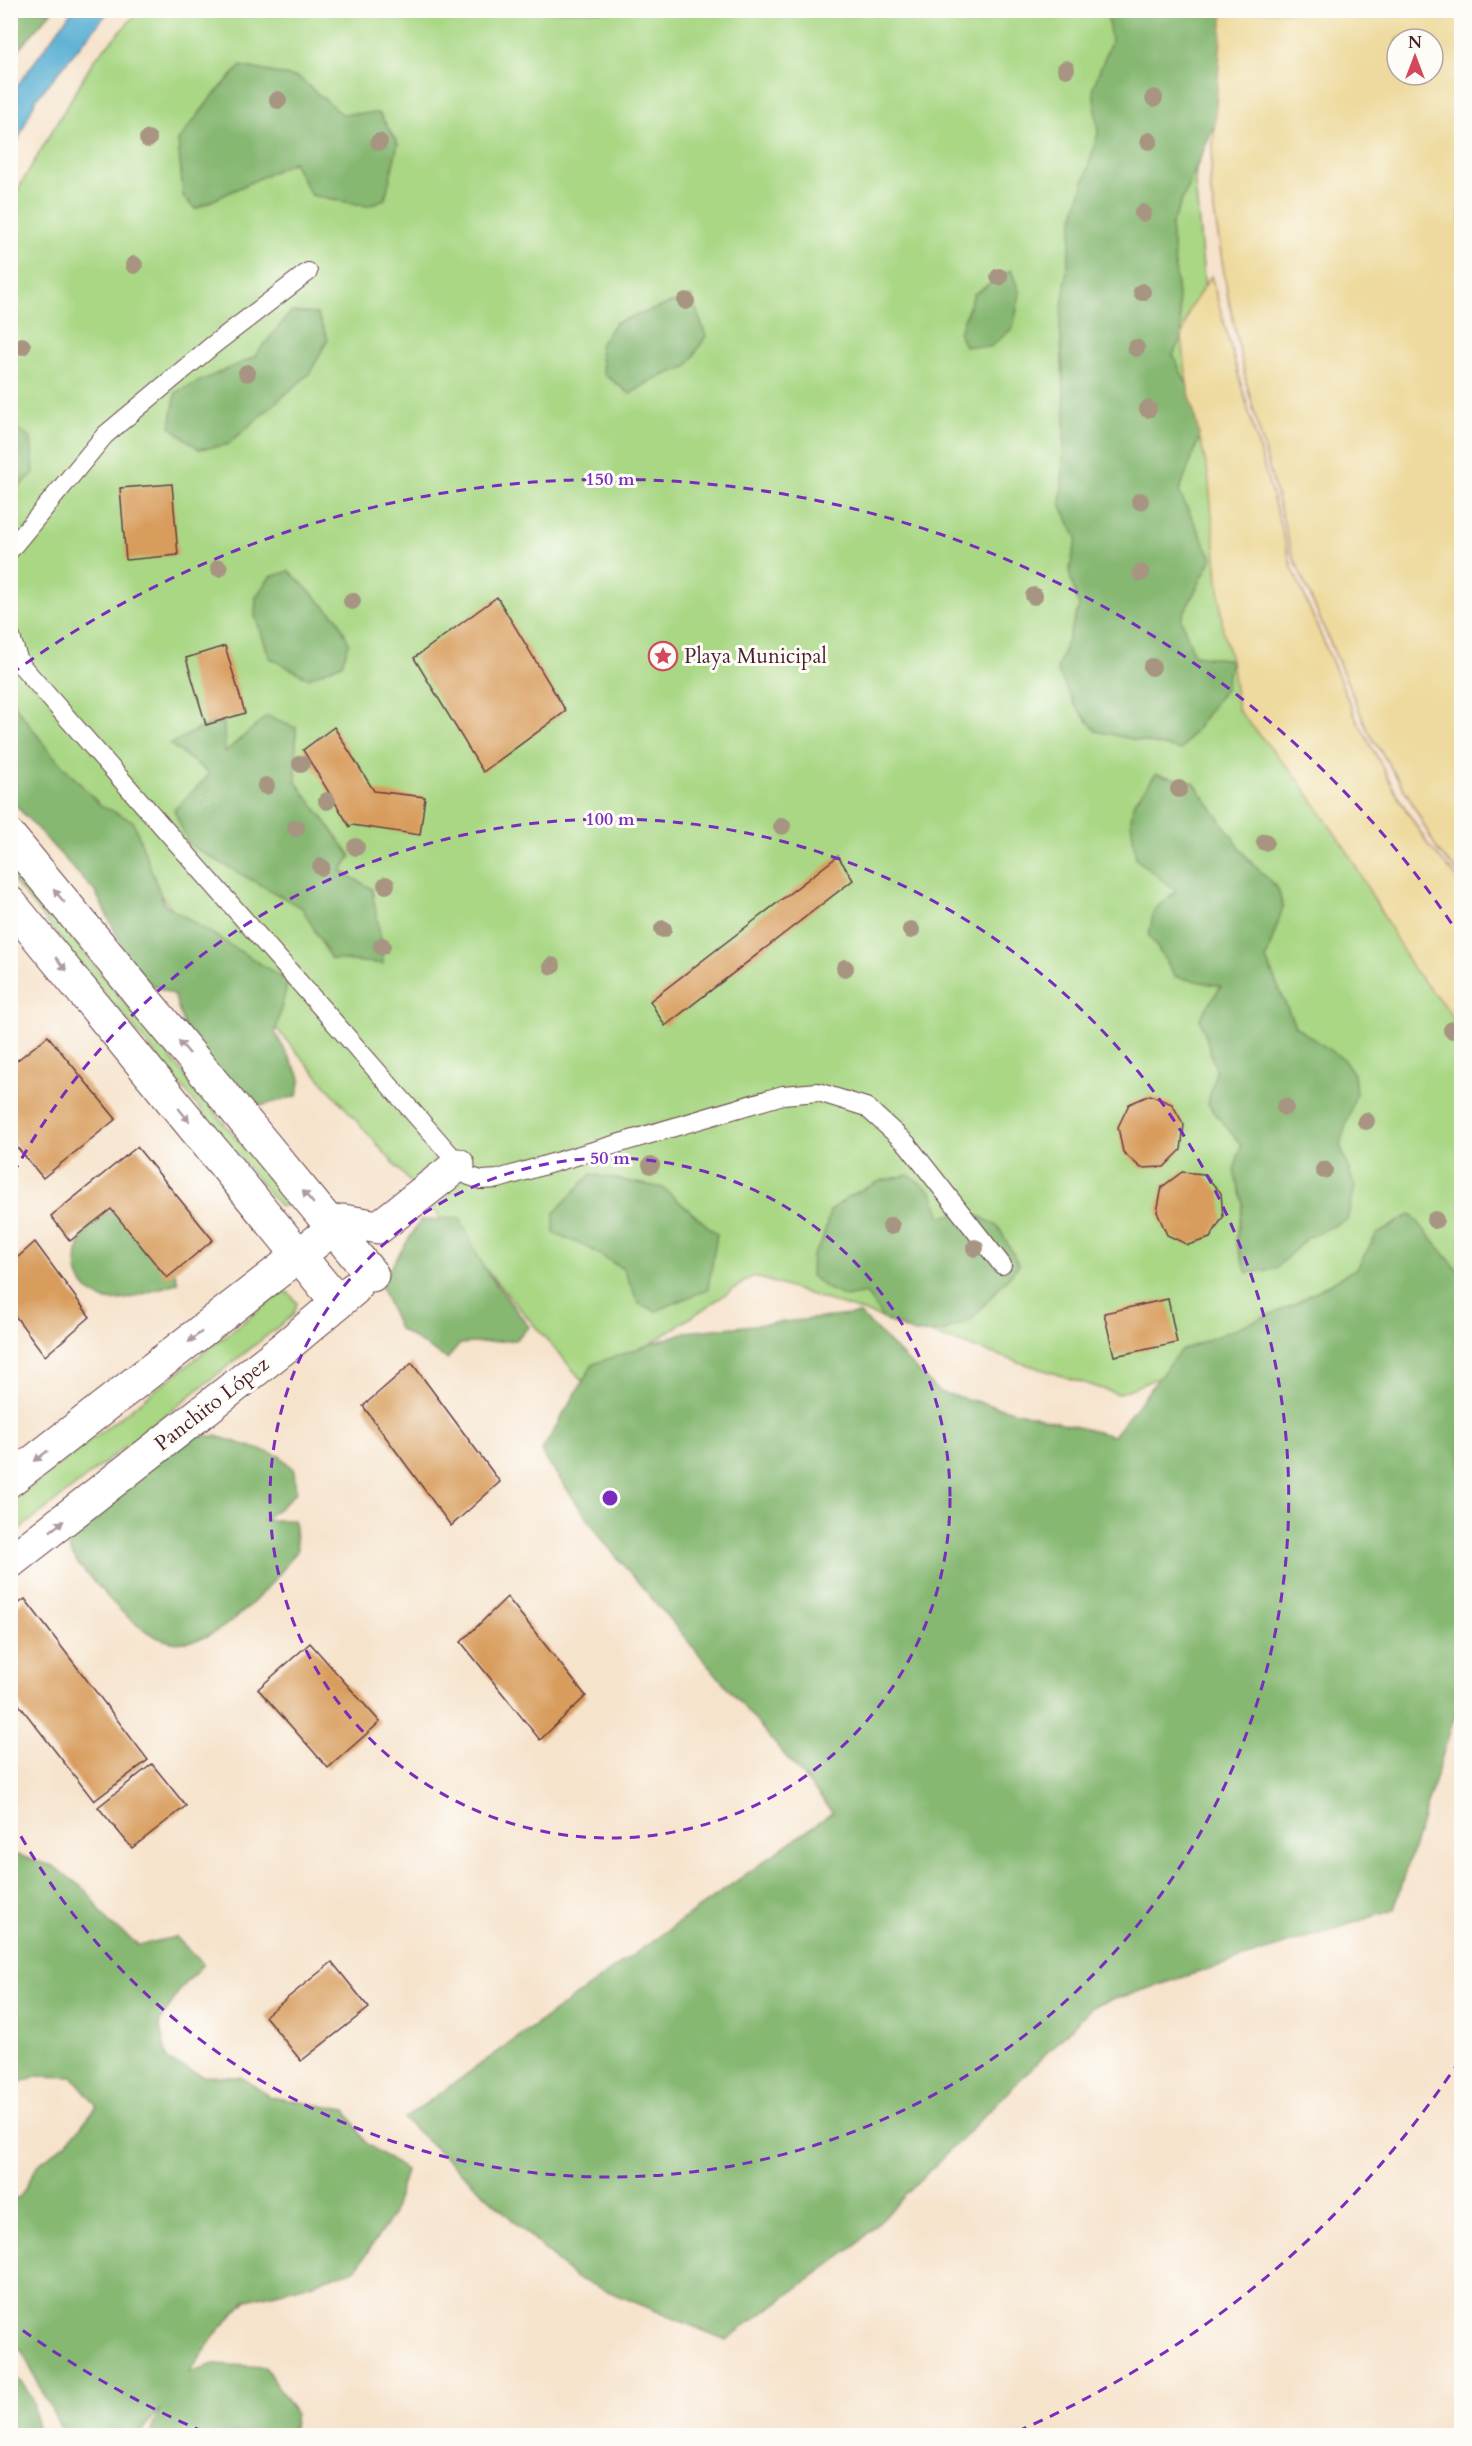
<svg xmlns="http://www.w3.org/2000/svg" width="1472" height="2446" font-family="Cardo,serif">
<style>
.green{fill:#a9d784;stroke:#7a7b58;stroke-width:1.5}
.forest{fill:#86b872;stroke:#686c4e;stroke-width:1.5}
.sand{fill:#eeda9e;stroke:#9c7c64;stroke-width:1.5;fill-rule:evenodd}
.water{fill:#55add2;stroke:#50667e;stroke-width:1.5}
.building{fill:#d89c5b}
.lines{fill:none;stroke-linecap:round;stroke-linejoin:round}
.service-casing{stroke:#643c43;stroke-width:20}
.minor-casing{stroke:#643c43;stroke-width:35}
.service{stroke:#fff;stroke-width:18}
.minor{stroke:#fff;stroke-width:33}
.tree{fill:#a79582}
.oneway{fill:#ae9aa0}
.ring{fill:none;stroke:#7b2cbf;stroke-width:3;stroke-dasharray:10 8}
.labels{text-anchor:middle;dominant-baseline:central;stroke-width:6;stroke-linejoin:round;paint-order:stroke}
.poi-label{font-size:21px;fill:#4a1f2b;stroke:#fdfcf7;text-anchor:start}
.street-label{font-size:21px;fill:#4a1f2b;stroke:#fdfcf7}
.centre{fill:#7b2cbf;stroke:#fdfcf7;stroke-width:3}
.ring-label{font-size:18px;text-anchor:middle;font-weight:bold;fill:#7b2cbf;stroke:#fdfcf7;stroke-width:6;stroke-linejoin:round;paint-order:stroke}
</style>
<rect width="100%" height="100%" fill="#fdfcf7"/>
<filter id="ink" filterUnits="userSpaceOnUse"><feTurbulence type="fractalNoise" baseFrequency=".0167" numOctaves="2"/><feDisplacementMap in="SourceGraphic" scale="12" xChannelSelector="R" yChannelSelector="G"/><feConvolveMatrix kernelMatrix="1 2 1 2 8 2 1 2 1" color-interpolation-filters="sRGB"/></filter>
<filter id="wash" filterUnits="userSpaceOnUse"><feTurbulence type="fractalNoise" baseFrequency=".008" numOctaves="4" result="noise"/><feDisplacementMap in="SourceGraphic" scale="24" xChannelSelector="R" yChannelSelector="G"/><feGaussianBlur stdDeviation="1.35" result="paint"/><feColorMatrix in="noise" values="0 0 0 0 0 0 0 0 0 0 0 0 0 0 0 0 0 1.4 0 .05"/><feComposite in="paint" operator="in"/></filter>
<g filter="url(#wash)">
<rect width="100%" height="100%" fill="#f6e3cc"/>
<!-- green -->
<path class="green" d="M 139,11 L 1210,11 L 1195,182 L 1206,299 L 1283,575 L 1350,738 L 1461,910 L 1461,1361 L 1408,1277 L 1118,1394 L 753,1276 L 587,1386 L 11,723 L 11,201 L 94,60 Z
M 10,863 L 288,1201 L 287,1205 L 280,1207 L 11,878 Z
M 282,1292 L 289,1293 L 297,1303 L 293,1315 L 11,1536 L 11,1502 Z"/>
<!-- forest -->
<path class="forest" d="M 11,10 L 52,11 L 11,58 L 10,11 Z
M 1107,11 L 1260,11 L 1262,15 L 1171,226 L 1182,336 L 1173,355 L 1205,423 L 1179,492 L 1212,558 L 1181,619 L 1194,655 L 1231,660 L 1225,689 L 1181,750 L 1096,731 L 1075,705 L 1057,670 L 1079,607 L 1069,572 L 1077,538 L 1061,506 L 1065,415 L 1060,324 L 1074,215 L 1098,134 L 1093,87 L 1111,42 Z
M 241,66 L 299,78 L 342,114 L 379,113 L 398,144 L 385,199 L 367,206 L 311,195 L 293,162 L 195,209 L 183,196 L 178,141 L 211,98 Z
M 1011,270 L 1020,294 L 1013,328 L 990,347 L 965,346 L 959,333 L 974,294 Z
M 691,296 L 706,336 L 687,367 L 654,379 L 630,394 L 604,374 L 599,346 L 615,323 Z
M 291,312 L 317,314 L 328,339 L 310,373 L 227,445 L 199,449 L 170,427 L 176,392 L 254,357 Z
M 15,427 L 31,439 L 34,473 L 11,494 L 11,429 Z
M 289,571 L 338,619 L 349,643 L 342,664 L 308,678 L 270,658 L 255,616 L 256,597 L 270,577 Z
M 11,700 L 50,752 L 100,805 L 133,821 L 164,904 L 288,981 L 275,1033 L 301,1078 L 297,1096 L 260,1106 L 197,1066 L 174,995 L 138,979 L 96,893 L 11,800 Z
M 267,716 L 296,728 L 296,782 L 351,856 L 341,871 L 372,889 L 382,946 L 383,964 L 331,959 L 302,908 L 189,845 L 174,810 L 210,774 L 170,744 L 206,725 L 224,722 L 225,752 Z
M 1156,774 L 1194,783 L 1248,859 L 1278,889 L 1283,907 L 1266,959 L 1295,1026 L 1343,1059 L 1354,1074 L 1356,1093 L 1340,1145 L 1355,1187 L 1347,1220 L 1307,1238 L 1275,1269 L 1247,1273 L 1236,1242 L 1243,1203 L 1234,1171 L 1241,1145 L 1208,1104 L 1216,1070 L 1200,1018 L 1221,986 L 1176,977 L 1149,935 L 1154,910 L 1176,891 L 1136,859 L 1131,822 L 1133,804 Z
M 591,1174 L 663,1188 L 717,1234 L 708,1289 L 656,1311 L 639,1304 L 623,1269 L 589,1248 L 554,1233 L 554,1213 Z
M 909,1175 L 932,1192 L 941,1217 L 969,1211 L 998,1226 L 1019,1265 L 971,1320 L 943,1332 L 914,1333 L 883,1319 L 866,1293 L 846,1297 L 828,1289 L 811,1276 L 812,1256 L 822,1242 L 830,1211 L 851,1195 L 880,1181 Z
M 130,1208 L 171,1260 L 178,1283 C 157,1287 123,1306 103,1299 C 67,1287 70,1242 96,1221 C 106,1212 117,1210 130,1208 Z
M 1411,1214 L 1461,1274 L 1461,1696 L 1394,1910 L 1093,2006 L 855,2246 L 726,2340 L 574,2277 L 404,2119 L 833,1812 L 604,1542 L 541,1452 L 593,1364 L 686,1332 L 860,1314 L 939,1392 L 1113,1436 L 1180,1351 L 1291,1306 L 1357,1268 L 1376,1235 Z
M 460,1218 L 484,1268 L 529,1327 L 515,1340 L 460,1344 L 447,1359 L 399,1329 L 380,1284 L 421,1220 Z
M 175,1436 L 216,1436 L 280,1456 L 294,1470 L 296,1492 L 281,1507 L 262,1520 L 294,1520 L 297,1551 C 272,1585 219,1649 172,1642 C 147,1638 121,1612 105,1594 C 94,1580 74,1564 69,1547 C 67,1540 68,1531 68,1524 Z
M 11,1853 L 53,1866 L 86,1890 L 108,1922 L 139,1945 L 176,1937 L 203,1964 L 179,1991 L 159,2024 L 168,2061 L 203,2076 L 240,2077 L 271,2097 L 346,2110 L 366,2143 L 406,2171 L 392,2216 L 356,2269 L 300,2287 L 247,2300 L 218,2331 L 189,2372 L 214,2364 L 265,2367 L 295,2413 L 292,2435 L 151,2435 L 152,2428 L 160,2409 L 138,2435 L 64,2435 L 22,2351 L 11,2344 L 11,2199 L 20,2197 L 38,2165 L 69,2141 L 97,2106 L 73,2077 L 36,2076 L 11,2086 Z
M 10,2371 C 32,2391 37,2407 37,2435 L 11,2435 Z"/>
<!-- sand -->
<path class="sand" d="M 1223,11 L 1461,11 L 1461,876 L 1438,851 L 1407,794 L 1368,731 L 1291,551 L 1246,381 L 1228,297 L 1210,186 ZM 1397,39 L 1433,39 L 1433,75 L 1397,75 Z
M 1211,276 L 1292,567 L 1355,716 L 1400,800 L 1429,846 L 1461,882 L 1461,1037 L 1448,1010 L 1413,969 L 1347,851 L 1300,782 L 1238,710 L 1231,660 L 1223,630 L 1208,473 L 1187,383 L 1182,336 L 1190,308 Z"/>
<!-- water -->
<path class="water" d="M 72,11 L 109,11 L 36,99 L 11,156 L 11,94 Z"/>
<g id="blocks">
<!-- building -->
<path class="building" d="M 172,484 L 178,555 L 126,560 L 120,488 Z
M 497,597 L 566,711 L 483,772 L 414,658 Z
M 225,646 L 245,713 L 206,725 L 186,658 Z
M 334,727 L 374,791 L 425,797 L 420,835 L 352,825 L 350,827 L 303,750 Z
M 838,856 L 853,880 L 665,1026 L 650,1001 Z
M 48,1036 L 116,1119 L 43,1178 L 10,1139 L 10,1066 Z
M 1150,1095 L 1172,1104 L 1184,1125 L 1181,1150 L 1164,1167 L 1141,1168 L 1123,1152 L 1118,1127 L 1129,1104 Z
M 137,1147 L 213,1240 L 167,1278 L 111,1209 L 70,1241 L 51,1216 Z
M 1182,1172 L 1204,1174 L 1221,1193 L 1223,1217 L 1210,1238 L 1188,1245 L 1167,1235 L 1157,1212 L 1162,1187 Z
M 35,1242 L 90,1317 L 45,1356 L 10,1309 L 10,1264 Z
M 1168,1299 L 1177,1343 L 1114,1356 L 1104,1313 Z
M 412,1363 L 500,1482 L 451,1526 L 363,1406 Z
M 507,1597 L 586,1696 L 540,1740 L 461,1642 Z
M 25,1599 L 148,1760 L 94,1801 L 10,1693 L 10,1610 Z
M 310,1643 L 380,1722 L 328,1768 L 258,1689 Z
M 152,1764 L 186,1806 L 132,1848 L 98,1807 Z
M 332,1962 L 369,2008 L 301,2061 L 265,2016 Z"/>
</g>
</g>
<g filter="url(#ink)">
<use href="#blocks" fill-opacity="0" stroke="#643c43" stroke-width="1.5"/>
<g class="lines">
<!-- service casing -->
<g class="service-casing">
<path id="service" d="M 10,550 L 105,435 L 213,345 L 308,272
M 10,635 L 20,664 L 469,1176 L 481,1180 L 498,1179 L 783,1095 L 818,1092 L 866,1107 L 907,1144 L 1002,1265"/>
</g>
<!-- minor casing -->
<g class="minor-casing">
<path id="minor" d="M 10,837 L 372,1275
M 10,903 L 338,1303
M 10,1480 L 343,1221 L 379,1227 L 458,1165
M 10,1562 L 285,1347 L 354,1289"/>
</g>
<!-- service -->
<use href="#service" class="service"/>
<!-- minor -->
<use href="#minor" class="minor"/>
</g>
<!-- trees -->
<g class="tree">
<circle cx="1066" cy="69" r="9"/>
<circle cx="1154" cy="98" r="9"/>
<circle cx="278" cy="100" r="9"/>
<circle cx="148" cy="139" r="9"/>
<circle cx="1149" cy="141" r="9"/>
<circle cx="379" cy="142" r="9"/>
<circle cx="1143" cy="213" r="9"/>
<circle cx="134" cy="265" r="9"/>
<circle cx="999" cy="277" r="9"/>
<circle cx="1142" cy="292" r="9"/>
<circle cx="686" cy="301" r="9"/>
<circle cx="22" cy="346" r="9"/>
<circle cx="1136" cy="348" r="9"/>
<circle cx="247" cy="373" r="9"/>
<circle cx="1148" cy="409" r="9"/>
<circle cx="1140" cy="501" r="9"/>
<circle cx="219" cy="568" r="9"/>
<circle cx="1141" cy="573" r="9"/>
<circle cx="1034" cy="596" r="9"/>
<circle cx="352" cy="601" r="9"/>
<circle cx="1152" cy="667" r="9"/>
<circle cx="301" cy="764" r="9"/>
<circle cx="266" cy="786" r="9"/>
<circle cx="1179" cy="789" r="9"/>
<circle cx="327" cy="801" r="9"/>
<circle cx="782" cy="826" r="9"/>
<circle cx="296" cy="828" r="9"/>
<circle cx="1265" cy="842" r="9"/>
<circle cx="356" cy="847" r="9"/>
<circle cx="321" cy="867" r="9"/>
<circle cx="386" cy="885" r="9"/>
<circle cx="663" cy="929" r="9"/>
<circle cx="911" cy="930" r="9"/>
<circle cx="382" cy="946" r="9"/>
<circle cx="552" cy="966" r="9"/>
<circle cx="845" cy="968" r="9"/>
<circle cx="1452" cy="1030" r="9"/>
<circle cx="1285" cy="1107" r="9"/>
<circle cx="1366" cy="1121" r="9"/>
<circle cx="651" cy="1165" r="9"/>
<circle cx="1324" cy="1170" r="9"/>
<circle cx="1435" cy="1220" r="9"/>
<circle cx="891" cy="1226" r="9"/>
<circle cx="975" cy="1248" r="9"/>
</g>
<!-- one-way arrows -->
<defs><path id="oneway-solid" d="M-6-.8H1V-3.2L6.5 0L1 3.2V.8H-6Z" transform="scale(1.5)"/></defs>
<g class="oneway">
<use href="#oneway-solid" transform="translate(59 896) rotate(-130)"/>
<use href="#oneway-solid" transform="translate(61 964) rotate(51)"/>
<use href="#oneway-solid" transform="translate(184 1047) rotate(-130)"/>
<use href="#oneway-solid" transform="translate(184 1115) rotate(51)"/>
<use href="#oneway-solid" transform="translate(308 1197) rotate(-130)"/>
<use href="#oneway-solid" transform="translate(195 1337) rotate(142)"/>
<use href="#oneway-solid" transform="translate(41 1456) rotate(142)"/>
<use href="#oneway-solid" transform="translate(57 1526) rotate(-38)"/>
</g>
</g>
<!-- distance rings -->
<g class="ring">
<circle cx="610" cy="1498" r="340"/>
<path d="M13 1174A679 679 0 1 1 13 1822"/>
<path d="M1460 2060A1019 1019 0 0 1 1016 2432M204 2432A1019 1019 0 0 1 11 2322M11 674A1019 1019 0 0 1 1460 936"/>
</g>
<!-- icons -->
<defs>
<g id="sight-ring" transform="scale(1.5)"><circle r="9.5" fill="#fdfcf7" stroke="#d1495b" stroke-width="1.5"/><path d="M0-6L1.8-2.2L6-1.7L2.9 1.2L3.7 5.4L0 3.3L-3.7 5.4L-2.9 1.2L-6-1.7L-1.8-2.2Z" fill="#d1495b"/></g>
</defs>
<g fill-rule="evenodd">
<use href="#sight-ring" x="663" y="656"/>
</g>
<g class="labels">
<!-- poi labels -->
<g class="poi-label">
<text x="684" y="656">Playa Municipal</text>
</g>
<!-- street labels -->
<g class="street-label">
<text transform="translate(212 1404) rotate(-38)">Panchito López</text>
</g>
</g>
<circle cx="610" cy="1498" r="9" class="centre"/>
<g class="ring-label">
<text x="610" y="485">150 m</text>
<text x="610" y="825">100 m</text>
<text x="610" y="1164">50 m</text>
</g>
<!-- margin -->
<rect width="1472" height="2446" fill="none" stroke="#fdfcf7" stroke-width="36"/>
<!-- north arrow -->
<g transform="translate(1415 57)"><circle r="28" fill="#fdfcf7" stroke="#b5a4a5" stroke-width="1.5"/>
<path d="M0-4.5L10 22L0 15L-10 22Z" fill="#d1495b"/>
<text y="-9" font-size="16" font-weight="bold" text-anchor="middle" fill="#4a1f2b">N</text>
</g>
</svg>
